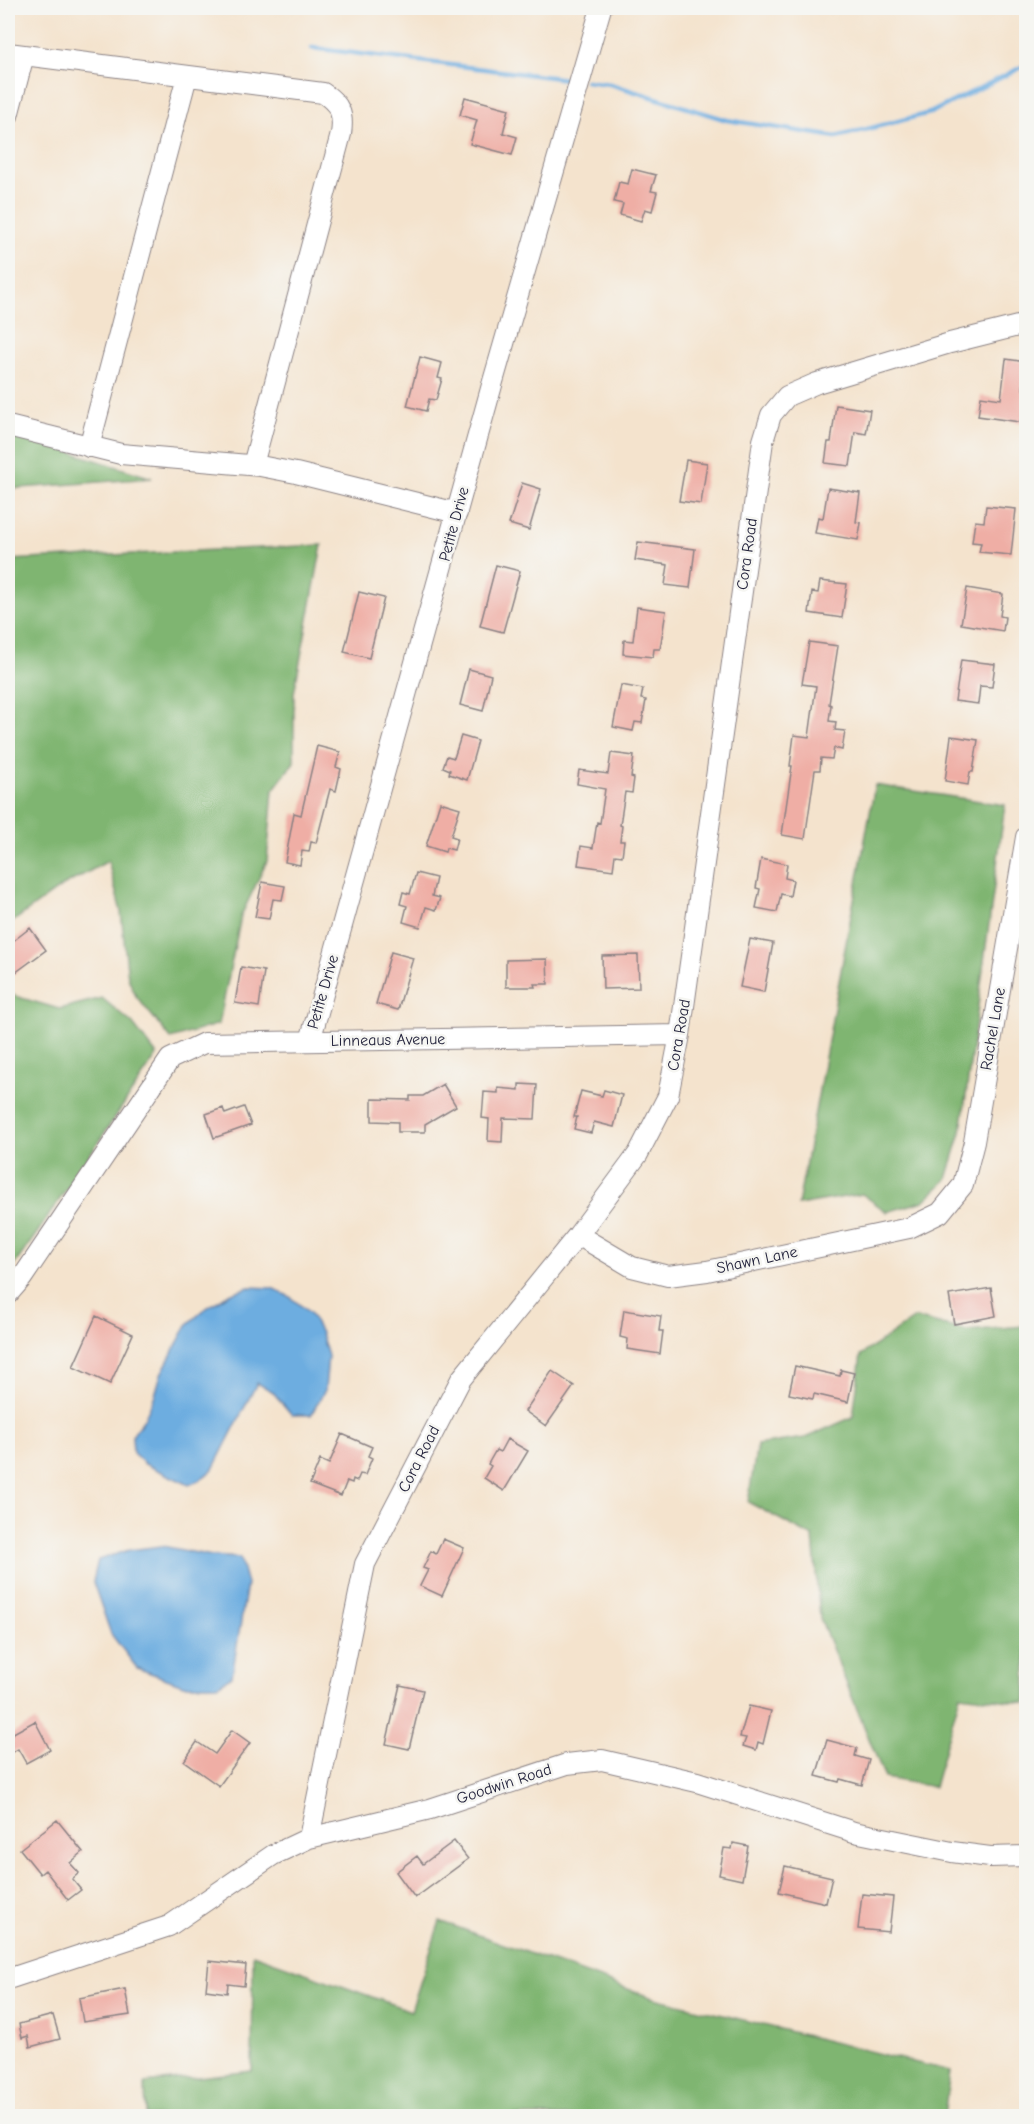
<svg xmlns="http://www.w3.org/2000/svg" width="1034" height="2124" font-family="'Comic Neue',sans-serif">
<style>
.forest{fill:#7fb571;stroke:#506c56;stroke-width:1.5}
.water{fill:#6dade0;stroke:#48688e;stroke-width:1.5}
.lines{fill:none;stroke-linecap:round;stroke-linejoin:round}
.stream{stroke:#6dade0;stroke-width:4.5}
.building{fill:#efaea5}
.minor-casing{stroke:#8b8284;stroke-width:22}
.minor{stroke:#fff;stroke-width:20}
.labels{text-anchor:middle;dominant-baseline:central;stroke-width:5;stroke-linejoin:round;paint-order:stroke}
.street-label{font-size:16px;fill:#22223b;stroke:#f6f6f2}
</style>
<rect width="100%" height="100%" fill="#f6f6f2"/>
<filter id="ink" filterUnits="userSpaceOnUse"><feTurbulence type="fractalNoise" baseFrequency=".0167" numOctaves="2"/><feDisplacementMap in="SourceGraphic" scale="12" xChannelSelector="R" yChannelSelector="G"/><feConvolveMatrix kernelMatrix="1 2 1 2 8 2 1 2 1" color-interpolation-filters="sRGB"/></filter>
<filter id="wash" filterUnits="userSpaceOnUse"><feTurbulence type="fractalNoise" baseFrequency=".008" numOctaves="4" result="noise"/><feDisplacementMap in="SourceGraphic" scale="24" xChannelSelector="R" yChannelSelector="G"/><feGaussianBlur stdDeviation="1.35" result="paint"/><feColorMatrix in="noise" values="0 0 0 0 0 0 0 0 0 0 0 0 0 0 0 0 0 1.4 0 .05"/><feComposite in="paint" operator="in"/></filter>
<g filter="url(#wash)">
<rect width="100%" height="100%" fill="#f4e3cd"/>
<!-- forest -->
<path class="forest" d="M 8,432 L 152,478 L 8,489 Z
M 322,545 L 294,693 L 294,762 L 273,790 L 267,861 L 241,916 L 219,1024 L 171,1039 L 136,996 L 128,978 L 121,912 L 108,861 L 61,887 L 8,925 L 8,560 Z
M 875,785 L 1005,805 L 961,1132 L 947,1179 L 924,1201 L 887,1212 L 862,1194 L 798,1205 Z
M 8,994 L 59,1009 L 102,998 L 132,1023 L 157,1055 L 35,1236 L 8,1274 Z
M 915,1318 L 966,1331 L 1024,1326 L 1026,1320 L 1026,1703 L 960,1695 L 934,1787 L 885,1778 L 820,1618 L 813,1537 L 748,1502 L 757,1445 L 805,1438 L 853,1417 L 861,1355 Z
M 440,1921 L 650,1997 L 950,2071 L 944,2116 L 146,2116 L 145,2083 L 252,2071 L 253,1954 L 411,2011 Z"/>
<!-- water -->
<path class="water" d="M 249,1287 L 272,1288 L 290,1297 L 310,1313 L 321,1333 L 328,1356 L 325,1390 L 311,1415 L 292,1415 L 272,1391 L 257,1383 L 213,1469 L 200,1480 L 189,1485 L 145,1464 L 133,1453 L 132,1436 L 144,1419 L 155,1395 L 161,1374 L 187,1325 L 205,1309 L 229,1294 Z
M 162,1546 L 212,1556 L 240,1558 L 247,1584 L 232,1676 L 218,1685 L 183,1685 L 137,1668 L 111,1634 L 93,1582 L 98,1560 L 129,1550 Z"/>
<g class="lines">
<!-- stream -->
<path class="stream" d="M 312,48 L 575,80
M 586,81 L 610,84 L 727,120 L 836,137 L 930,113 L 1026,65"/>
</g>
<g id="blocks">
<!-- building -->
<path class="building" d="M 465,97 L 509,109 L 503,133 L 517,137 L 512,155 L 470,144 L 477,120 L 460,115 Z
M 632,169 L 656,175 L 651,191 L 657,192 L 652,211 L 645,209 L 641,221 L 620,215 L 623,204 L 614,202 L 619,182 L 628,184 Z
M 420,357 L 442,363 L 438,378 L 442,379 L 436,400 L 429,399 L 426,411 L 407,406 Z
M 1006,359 L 1026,362 L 1023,389 L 1026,390 L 1026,423 L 978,416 L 981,396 L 1001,399 Z
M 836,405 L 870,410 L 866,434 L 855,432 L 850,466 L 825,463 L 828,442 L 831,442 Z
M 686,460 L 707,463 L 701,504 L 679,501 Z
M 522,483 L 541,489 L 529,530 L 509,524 Z
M 828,488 L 860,493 L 856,522 L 861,523 L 858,540 L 815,533 L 818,517 L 823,518 Z
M 986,506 L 1016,509 L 1011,555 L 979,552 L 981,543 L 972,542 L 975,521 L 984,522 Z
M 638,542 L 695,549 L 690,588 L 665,585 L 668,565 L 635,560 Z
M 496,565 L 520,571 L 503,632 L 480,626 Z
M 820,581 L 847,584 L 842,618 L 809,613 L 812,592 L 818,593 Z
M 967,588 L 1003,594 L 1000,616 L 1005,617 L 1003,631 L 961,624 Z
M 359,592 L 384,598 L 369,658 L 344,652 Z
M 637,607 L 666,611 L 660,649 L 654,649 L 653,657 L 623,654 L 624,640 L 633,641 Z
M 809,642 L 838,646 L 829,704 L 831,705 L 829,721 L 836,722 L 835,730 L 845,731 L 842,750 L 834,748 L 832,759 L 821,758 L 820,770 L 815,770 L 805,839 L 782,835 L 792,766 L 790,766 L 794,735 L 809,737 L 816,686 L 802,684 Z
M 961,660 L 995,664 L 992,687 L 980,686 L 978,704 L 955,701 Z
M 469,669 L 491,675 L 483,711 L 460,705 Z
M 621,685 L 643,689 L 641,699 L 646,700 L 642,723 L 635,722 L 633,731 L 613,727 Z
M 461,736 L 478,741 L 467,780 L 449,774 L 450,770 L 443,767 L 447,756 L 454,758 Z
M 951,736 L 978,740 L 973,772 L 970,772 L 968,785 L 945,781 Z
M 317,746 L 340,752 L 336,767 L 341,769 L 336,791 L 330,789 L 316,843 L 311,842 L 309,852 L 302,851 L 300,865 L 285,862 L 294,813 L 301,815 Z
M 611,753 L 634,756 L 631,777 L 634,778 L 632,793 L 625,792 L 620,825 L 622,826 L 620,841 L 624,841 L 622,856 L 615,855 L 613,870 L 578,865 L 581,846 L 593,848 L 597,822 L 600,823 L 605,789 L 577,784 L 579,770 L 608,774 Z
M 440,802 L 460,808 L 451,836 L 457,838 L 454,850 L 446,848 L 445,852 L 426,846 Z
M 761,859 L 787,864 L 785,878 L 793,880 L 790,896 L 781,894 L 777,912 L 756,908 L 760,889 L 756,888 Z
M 416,873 L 436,878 L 432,896 L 440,898 L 436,910 L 426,907 L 420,927 L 403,922 L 407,906 L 400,904 L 403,892 L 410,894 Z
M 262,882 L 285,886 L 282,900 L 273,899 L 269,919 L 255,917 Z
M 30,928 L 46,950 L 8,978 L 8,945 Z
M 750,939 L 773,943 L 764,992 L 740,987 Z
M 391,952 L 413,958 L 398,1010 L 376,1004 Z
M 638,955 L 639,988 L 603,989 L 602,956 Z
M 547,959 L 548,984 L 534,984 L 535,987 L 506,987 L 506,960 Z
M 241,967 L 264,971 L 259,1007 L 235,1003 Z
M 443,1084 L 456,1106 L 425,1124 L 425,1132 L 398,1132 L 398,1122 L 372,1121 L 372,1099 L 410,1100 L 410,1096 L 423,1096 Z
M 519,1084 L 537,1085 L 535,1119 L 503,1118 L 502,1142 L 488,1141 L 489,1119 L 482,1118 L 484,1092 L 498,1093 L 498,1088 L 519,1090 Z
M 604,1090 L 622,1095 L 614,1127 L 594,1122 L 591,1133 L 574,1129 L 577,1117 L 574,1117 L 581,1091 L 602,1096 Z
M 244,1107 L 251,1125 L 214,1138 L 206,1114 L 223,1108 L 225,1114 Z
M 991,1288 L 996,1316 L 954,1324 L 949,1295 Z
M 624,1310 L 661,1316 L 659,1331 L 663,1331 L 660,1354 L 627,1349 L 628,1339 L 620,1337 Z
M 96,1316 L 133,1334 L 110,1384 L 73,1367 Z
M 795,1366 L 840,1376 L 841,1370 L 854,1373 L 848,1402 L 814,1394 L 813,1399 L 789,1394 Z
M 552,1371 L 574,1386 L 546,1426 L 525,1411 Z
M 342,1434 L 372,1447 L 368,1456 L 372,1458 L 365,1475 L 360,1474 L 357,1481 L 353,1479 L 352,1483 L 347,1481 L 341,1496 L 310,1484 L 320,1460 L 329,1464 Z
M 507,1439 L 528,1451 L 504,1491 L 484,1478 L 491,1466 L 488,1464 L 496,1450 L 500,1452 Z
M 443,1539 L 464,1548 L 442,1596 L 420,1586 L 428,1570 L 423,1568 L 431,1551 L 436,1554 Z
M 400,1685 L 423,1690 L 409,1749 L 386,1744 Z
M 749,1706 L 771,1711 L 763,1744 L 758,1742 L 756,1750 L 743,1746 L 746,1738 L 740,1737 Z
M 35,1721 L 50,1750 L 26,1763 L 18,1749 L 8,1755 L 8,1736 Z
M 232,1730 L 250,1743 L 219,1786 L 184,1761 L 197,1742 L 215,1754 Z
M 827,1740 L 857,1748 L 855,1756 L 869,1760 L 862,1785 L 840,1779 L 839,1782 L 816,1776 Z
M 57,1820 L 83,1852 L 70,1863 L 79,1873 L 72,1879 L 81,1890 L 68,1900 L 45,1870 L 40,1874 L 20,1849 Z
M 454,1841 L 468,1859 L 415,1898 L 396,1872 L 417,1856 L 423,1864 Z
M 733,1843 L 748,1846 L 742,1880 L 719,1875 L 724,1848 L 732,1849 Z
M 785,1866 L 832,1877 L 826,1903 L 779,1892 Z
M 862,1894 L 893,1897 L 889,1932 L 858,1929 Z
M 209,1961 L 246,1965 L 244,1986 L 228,1984 L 227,1993 L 206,1990 Z
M 125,1989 L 130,2015 L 83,2022 L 79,1998 Z
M 53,2015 L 60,2039 L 30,2047 L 28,2036 L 22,2038 L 19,2024 Z"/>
</g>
</g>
<g filter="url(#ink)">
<use href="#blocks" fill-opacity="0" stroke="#8b8284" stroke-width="1.5"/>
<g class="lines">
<!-- minor casing -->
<g class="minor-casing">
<path id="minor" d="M 8,53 L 323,93 C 340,104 344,114 341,134 L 253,465
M 8,116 L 24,55
M 8,426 L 121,454 L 260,466 L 296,473 L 457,513
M 89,447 L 187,76
M 310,1041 L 492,385 L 601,8
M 578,1235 L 632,1267 L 668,1276 L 707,1271 L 909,1228 L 940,1213 L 963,1185 L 974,1142 L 1026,837
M 8,1294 L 22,1278 L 170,1059 L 204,1043 L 680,1035
M 309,1838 L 365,1564 L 461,1379 L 578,1235 L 638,1154 L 668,1096 L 680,1035 L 763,441 L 771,415 L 787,396 L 817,383 L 950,343 L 1026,324
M 8,1979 L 169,1926 L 273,1855 L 309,1838 L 430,1809 L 567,1764 L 602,1760 L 697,1782 L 854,1832 L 952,1852 L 990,1857 L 1026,1856"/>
</g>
<!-- minor -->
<use href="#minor" class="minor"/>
</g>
</g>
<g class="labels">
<!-- street labels -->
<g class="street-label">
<text transform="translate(454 524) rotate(-75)">Petite Drive</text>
<text transform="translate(747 554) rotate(-82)">Cora Road</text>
<text transform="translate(323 992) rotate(-74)">Petite Drive</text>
<text transform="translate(993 1029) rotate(-80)">Rachel Lane</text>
<text transform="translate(679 1035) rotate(-80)">Cora Road</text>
<text transform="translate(388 1040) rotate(-1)">Linneaus Avenue</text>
<text transform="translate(757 1260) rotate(-12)">Shawn Lane</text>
<text transform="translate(419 1459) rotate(-63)">Cora Road</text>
<text transform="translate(504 1784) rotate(-18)">Goodwin Road</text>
</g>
</g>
<!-- margin -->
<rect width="1034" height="2124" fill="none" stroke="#f6f6f2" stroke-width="30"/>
</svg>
